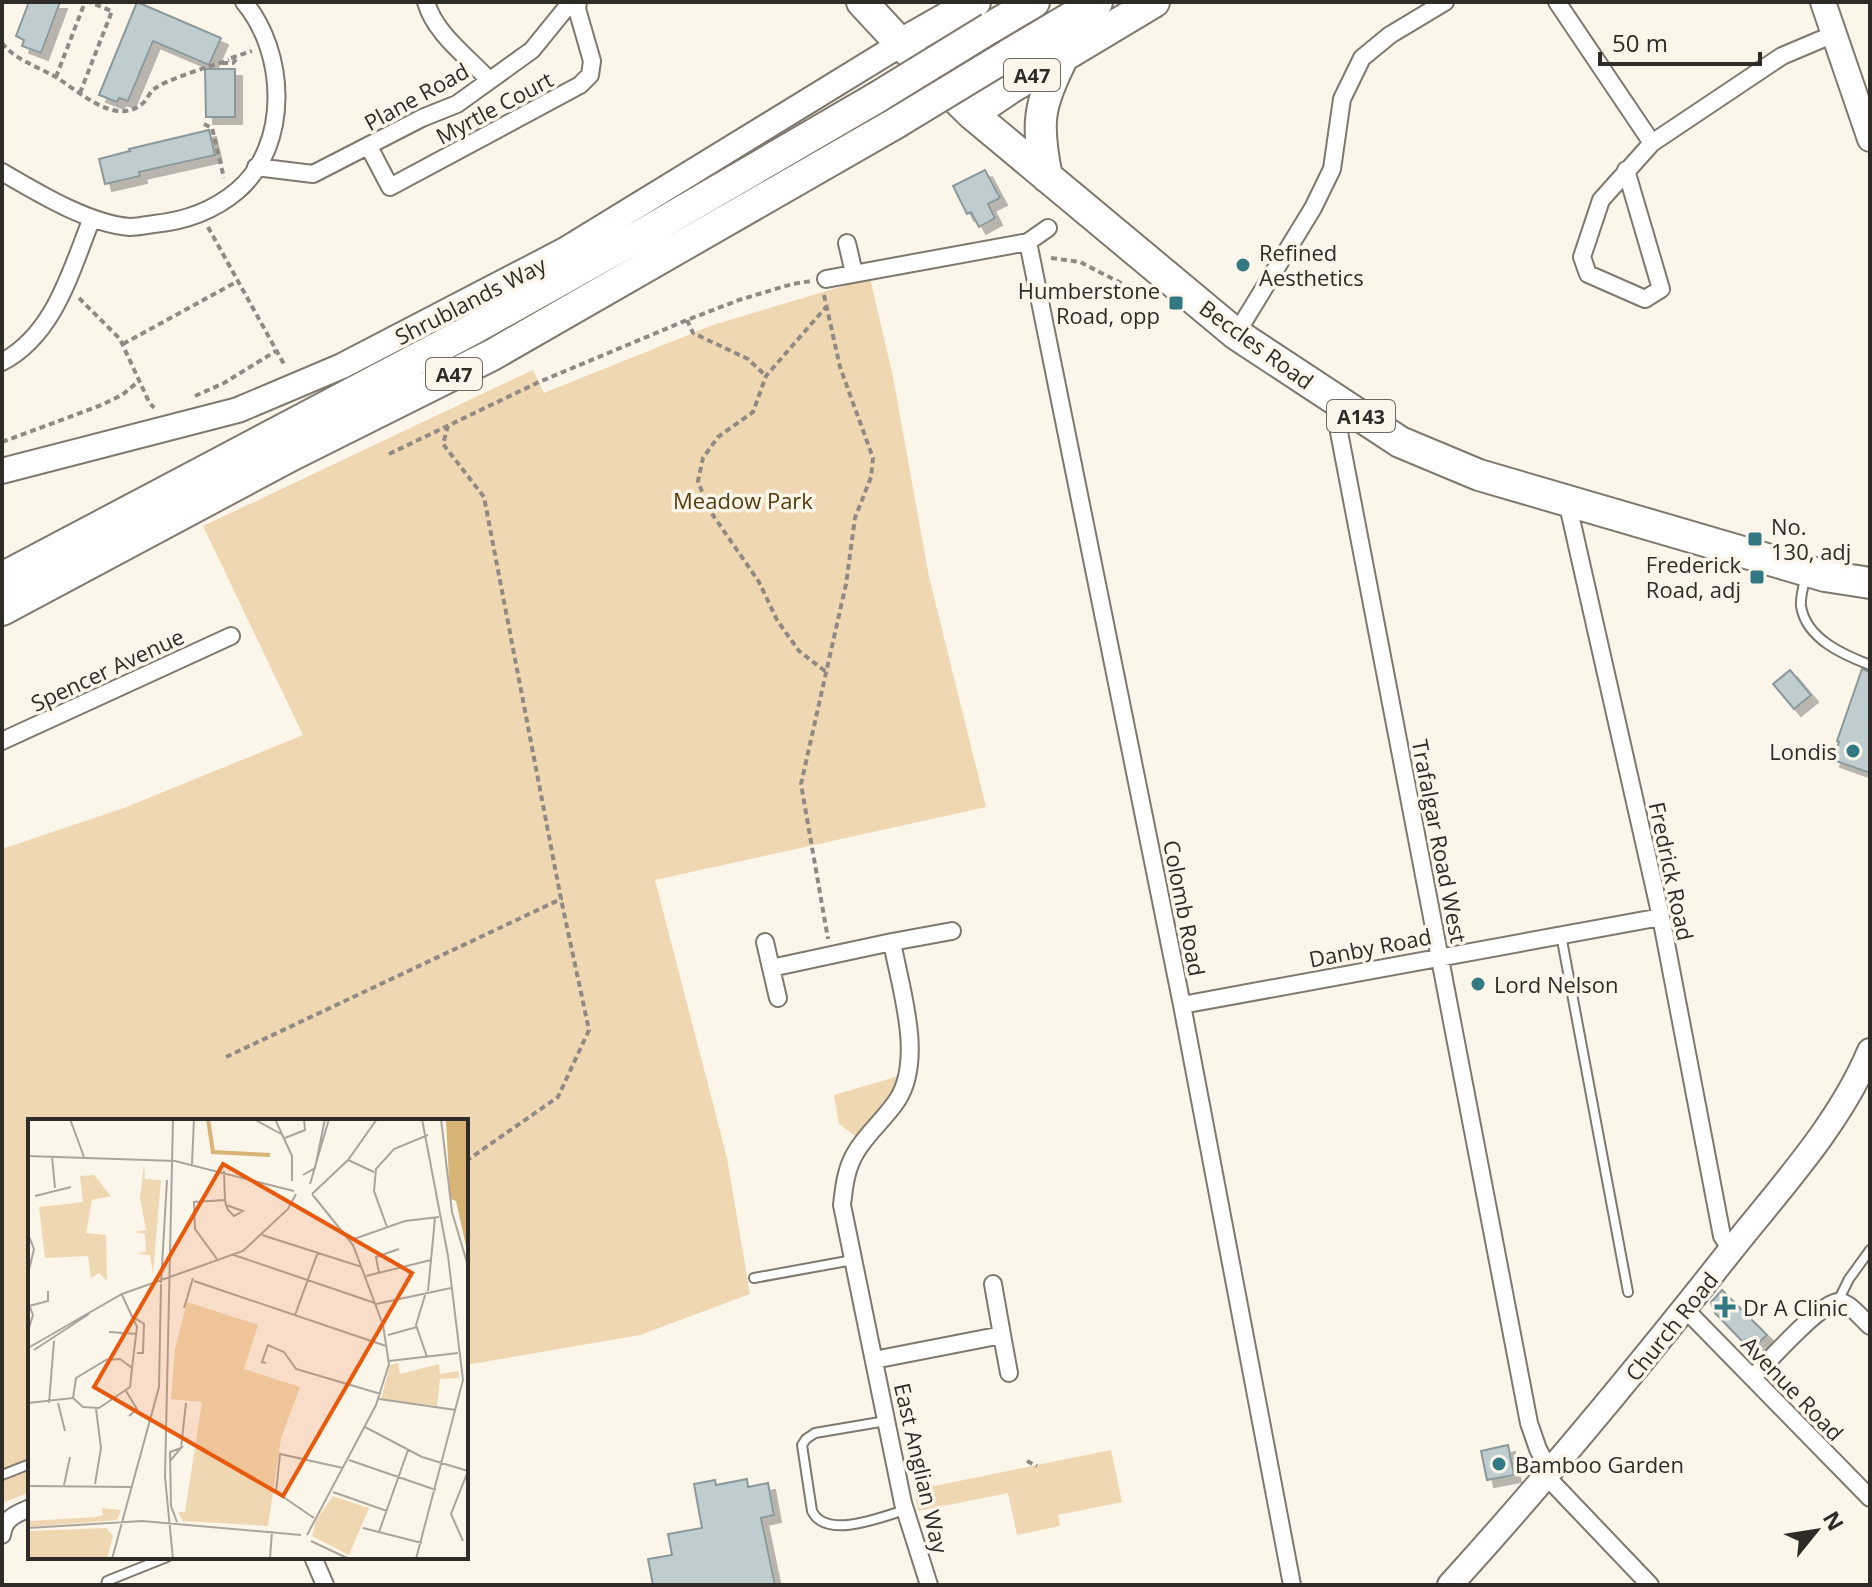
<svg xmlns="http://www.w3.org/2000/svg" width="1872" height="1587" font-family="'Open Sans',sans-serif">
<style>
.green{fill:#efd8b1}
.building{fill:#bfcdd0;stroke:#8b999b;stroke-width:2;filter:url(#shadow)}
.lines{fill:none;stroke-linecap:round;stroke-linejoin:round}
.lane-casing{stroke:#7e786e;stroke-width:12}
.street-casing{stroke:#7e786e;stroke-width:20}
.secondary-casing{stroke:#7e786e;stroke-width:28}
.highway-casing{stroke:#7e786e;stroke-width:34}
.path{stroke:#8f8a83;stroke-width:4;stroke-dasharray:6 4;stroke-linecap:butt}
.lane{stroke:#fff;stroke-width:8}
.street{stroke:#fff;stroke-width:16}
.secondary{stroke:#fff;stroke-width:24}
.highway{stroke:#fff;stroke-width:30}
.highway-bridge-casing{stroke:#7e786e;stroke-width:34;stroke-linecap:butt}
.highway-bridge{stroke:#fff;stroke-width:30}
.poi-dot{fill:#317883;stroke:#fcf5ea;stroke-width:3}
.labels{text-anchor:middle;dominant-baseline:central;stroke-width:7;stroke-linejoin:round;paint-order:stroke}
.shield{fill:#fcf5ea;stroke:#6c6862;stroke-width:2}
.shield-label{font-size:20px;font-weight:bold;fill:#2f2c28}
.street-label{font-size:22px;fill:#2f2c28;stroke:#fcf5ea}
.poi-label{font-size:22px;fill:#2f2c28;stroke:#fcf5ea;text-anchor:start}
.park-label{font-size:22px;fill:#553d0a;stroke:#fcf5ea}
.inset-river{fill:none;stroke:#d7b475;stroke-width:4}
.inset-road{fill:none;stroke:#aaa59c;stroke-width:2}
.view{fill:#e8590c;fill-opacity:0.15;stroke:#e8590c;stroke-width:4}
.inset-edge{fill:none;stroke:#2f2c28;stroke-width:4}
</style>
<defs>
<filter id="shadow"><feDropShadow dx="7" dy="7" stdDeviation="0" flood-color="#0004"/></filter>
</defs>
<rect width="100%" height="100%" fill="#fcf5ea"/>
<!-- green -->
<path class="green" d="M 870,278 L 893,377 L 929,577 L 986,807 L 655,880 L 727,1158 L 750,1294 L 640,1335 L 466,1365 L 466,1121 L 30,1121 L 30,1492 L 2,1503 L 2,849 L 124,808 L 303,735 L 203,526 L 533,370 L 544,393 L 713,325 Z
M 899,1076 L 894,1093 L 858,1138 L 839,1124 L 834,1095 Z
M 1111,1450 L 1122,1502 L 1058,1515 L 1060,1526 L 1017,1535 L 1008,1493 L 918,1511 L 914,1490 Z"/>
<!-- building -->
<path class="building" d="M 29,2 L 60,2 L 41,53 L 22,46 L 24,40 L 16,36 Z
M 137,2 L 221,38 L 209,65 L 153,41 L 128,101 L 119,98 L 117,102 L 99,95 Z
M 205,69 L 235,69 L 235,117 L 206,117 Z
M 209,130 L 215,155 L 139,172 L 140,176 L 105,184 L 99,159 L 130,151 L 129,149 Z
M 985,170 L 1000,198 L 988,204 L 995,218 L 979,227 L 971,212 L 967,214 L 953,186 Z
M 1862,669 L 1870,672 L 1870,773 L 1833,760 L 1839,742 L 1837,741 Z
M 1790,670 L 1811,695 L 1794,709 L 1773,684 Z
M 1722,1290 L 1767,1335 L 1753,1348 L 1745,1340 L 1743,1342 L 1714,1312 L 1711,1302 Z
M 1508,1445 L 1514,1475 L 1487,1480 L 1481,1451 Z
M 747,1479 L 748,1487 L 768,1483 L 774,1515 L 761,1518 L 775,1585 L 653,1585 L 648,1559 L 672,1555 L 668,1534 L 702,1528 L 694,1484 L 715,1480 L 716,1485 Z"/>
<g class="lines">
<!-- lane casing -->
<g class="lane-casing">
<path id="lane" d="M 1806,575 C 1804,584 1800,597 1801,606 C 1806,639 1844,655 1870,665
M 1561,935 L 1628,1292
M 754,1278 L 853,1260
M 1838,1301 L 1849,1279 L 1870,1250
M 886,1421 L 815,1433 L 806,1439 L 802,1445 L 812,1511 C 826,1540 881,1517 905,1510
M 2,1475 L 30,1464
M 106,1585 L 107,1581 L 167,1557"/>
</g>
<!-- street casing -->
<g class="street-casing">
<path id="street" d="M 426,2 C 435,34 468,57 489,80
M 1557,2 L 1652,143 L 1782,56 L 1834,34
M 369,147 L 390,187 L 580,85 L 590,75 L 592,61 L 577,9 L 578,2
M 256,167 L 313,174 L 422,118 L 457,104 L 532,50 L 571,2
M 1626,170 L 1661,289 L 1645,299 L 1588,274 L 1582,257 L 1601,200 L 1652,143
M 2,172 C 38,193 89,224 130,227 C 138,227 147,225 154,224 C 185,221 213,211 237,191 C 291,145 286,52 244,2
M 1028,242 L 1182,1005 L 1292,1585
M 847,243 L 854,273
M 826,279 L 1028,242 L 1048,228
M 1236,334 L 1313,208 L 1332,169 L 1342,99 L 1362,58 L 1390,35 L 1445,2
M 2,362 C 55,334 71,270 92,218
M 1340,403 L 1339,432 L 1529,1423 L 1538,1449 L 1550,1472
M 1567,501 L 1661,917 L 1722,1236 L 1731,1250
M 2,741 L 231,636
M 765,942 L 771,968
M 892,942 L 952,931
M 778,998 L 771,968 L 892,942 C 900,987 924,1057 898,1099 C 886,1118 867,1133 856,1152 C 846,1168 844,1187 842,1205 L 903,1503 L 929,1585
M 1182,1005 L 1661,917
M 993,1284 L 1002,1335
M 1685,1309 L 1870,1498
M 874,1360 L 1002,1335 L 1009,1373
M 1753,1377 C 1767,1363 1824,1298 1841,1302 C 1852,1305 1862,1319 1870,1326
M 1546,1476 L 1650,1585
M 2,1535 C 4,1518 16,1514 30,1508
M 313,1557 L 325,1585"/>
</g>
<!-- secondary casing -->
<g class="secondary-casing">
<path id="secondary" d="M 1823,2 L 1870,139
M 2,471 L 238,410 L 342,366 L 565,250 L 901,44
M 1450,1585 C 1548,1477 1641,1364 1731,1250 C 1781,1187 1839,1125 1870,1051"/>
</g>
<!-- highway casing -->
<g class="highway-casing">
<path id="highway" d="M 862,2 L 901,44 L 972,114 L 1236,334 L 1400,442 L 1479,475 L 1825,576 L 1870,583
M 990,28 L 1034,2
M 901,44 L 975,2
M 1008,55 L 1097,2
M 972,114 L 1009,89 L 1154,2
M 1047,177 C 1036,123 1038,106 1063,57
M 2,578 L 475,328 L 641,235 L 876,98
M 2,610 L 292,455 L 492,355 L 896,123"/>
</g>
<!-- path -->
<path class="path" d="M 2,43 C 14,59 36,66 54,76 C 77,89 114,127 142,104 C 147,100 149,93 154,89 C 167,79 211,66 229,60
M 231,58 L 252,51
M 222,63 L 233,63 L 238,57
M 56,77 L 85,2
M 80,93 L 112,11 L 89,2
M 204,124 L 212,128 L 224,178
M 208,227 L 285,366
M 1051,258 L 1080,262 L 1152,299
M 824,295 L 840,367 L 873,458 L 871,477 L 855,518 L 846,584 L 801,784 L 828,939
M 79,298 L 120,339 L 149,402 L 154,408
M 687,320 L 693,333 L 748,359 L 766,376
M 123,344 L 238,281
M 195,396 L 224,383 L 276,351
M 2,442 L 99,406 L 122,395 L 139,381
M 389,454 L 539,382 L 687,320 L 739,300 L 792,284 L 811,281
M 825,671 L 799,651 L 777,620 L 759,582 L 708,508 L 698,481 L 703,458 L 718,437 L 753,412 L 766,376 L 826,307
M 226,1057 L 561,899 L 484,497 L 443,444 L 448,426
M 466,1161 L 558,1097 L 589,1030 L 561,899
M 1027,1461 L 1037,1466"/>
<!-- lane -->
<use href="#lane" class="lane"/>
<!-- street -->
<use href="#street" class="street"/>
<!-- secondary -->
<use href="#secondary" class="secondary"/>
<!-- highway -->
<use href="#highway" class="highway"/>
<!-- highway-bridge casing -->
<g class="highway-bridge-casing">
<path id="highway-bridge" d="M 876,98 L 990,28
M 896,123 L 1008,55"/>
</g>
<!-- highway-bridge -->
<use href="#highway-bridge" class="highway-bridge"/>
</g>
<!-- markers -->
<g class="poi-dot">
<circle cx="1243" cy="265" r="8"/>
<rect x="1168" y="295" width="16" height="16" rx="4"/>
<rect x="1747" y="531" width="16" height="16" rx="4"/>
<rect x="1749" y="569" width="16" height="16" rx="4"/>
<circle cx="1853" cy="751" r="8"/>
<circle cx="1478" cy="984" r="8"/>
<path d="M1721 1295h8v8h8v8h-8v8h-8v-8h-8v-8h8z"/>
<circle cx="1499" cy="1464" r="8"/>
</g>
<g class="labels">
<!-- shield labels -->
<g class="shield">
<rect x="1004" y="59" width="56" height="32" rx="6"/>
<rect x="426" y="358" width="56" height="32" rx="6"/>
<rect x="1327" y="400" width="68" height="32" rx="6"/>
</g>
<g class="shield-label">
<text x="1032" y="75">A47</text>
<text x="454" y="374">A47</text>
<text x="1361" y="416">A143</text>
</g>
<!-- street labels -->
<g class="street-label">
<text transform="translate(416 96) rotate(-29)">Plane Road</text>
<text transform="translate(494 107) rotate(-28)">Myrtle Court</text>
<text transform="translate(470 300) rotate(-27)">Shrublands Way</text>
<text transform="translate(1257 344) rotate(36)">Beccles Road</text>
<text transform="translate(107 669) rotate(-25)">Spencer Avenue</text>
<text transform="translate(1440 841) rotate(79)">Trafalgar Road West</text>
<text transform="translate(1672 871) rotate(78)">Fredrick Road</text>
<text transform="translate(1185 908) rotate(79)">Colomb Road</text>
<text transform="translate(1370 947) rotate(-11)">Danby Road</text>
<text transform="translate(1671 1326) rotate(-51)">Church Road</text>
<text transform="translate(1793 1388) rotate(46)">Avenue Road</text>
<text transform="translate(922 1468) rotate(77)">East Anglian Way</text>
</g>
<!-- poi labels -->
<g class="poi-label">
<text x="1259" y="252">Refined<tspan x="1259" dy="25">Aesthetics</tspan></text>
<text x="1160" y="290" text-anchor="end">Humberstone<tspan x="1160" dy="25">Road, opp</tspan></text>
<text x="1771" y="526">No.<tspan x="1771" dy="25">130, adj</tspan></text>
<text x="1741" y="564" text-anchor="end">Frederick<tspan x="1741" dy="25">Road, adj</tspan></text>
<text x="1837" y="751" text-anchor="end">Londis</text>
<text x="1494" y="984">Lord Nelson</text>
<text x="1743" y="1307">Dr A Clinic</text>
<text x="1515" y="1464">Bamboo Garden</text>
</g>
<!-- park labels -->
<g class="park-label">
<text x="743" y="500">Meadow Park</text>
</g>
</g>
<!-- overview -->
<g transform="translate(28 1119)">
<rect width="440" height="440" fill="#fcf5ea"/>
<path d="M 116,46 L 117,60 L 133,61 L 125,155 L 122,136 L 109,135 L 118,132 L 117,115 L 106,113 L 118,111 L 112,79 ZM 66,56 L 83,77 L 64,81 L 58,114 L 78,116 L 79,162 L 71,154 L 63,159 L 60,137 L 17,139 L 11,88 L 55,83 L 52,57 ZM 159,183 L 230,206 L 216,250 L 272,268 L 253,319 L 240,407 L 155,402 L 150,393 L 157,393 L 174,283 L 143,280 L 147,230 ZM 370,244 L 372,255 L 411,245 L 412,255 L 430,252 L 431,259 L 412,260 L 409,287 L 353,280 L 362,246 ZM 305,377 L 341,389 L 321,436 L 284,417 L 288,401 ZM 74,389 L 93,391 L 89,401 L 0,408 L 0,402 L 68,398 L 75,396 ZM 78,409 L 85,417 L 79,440 L 0,440 L 0,412 Z" fill="#efd8b1"/>
<path d="M 418,0 L 440,0 L 440,136 L 428,82 L 422,80 Z" fill="#d7b475"/>
<path class="inset-river" d="M 180,0 L 185,33 L 242,36"/>
<path class="inset-road" d="M 42,0 L 56,38M 226,0 L 253,15M 247,0 L 264,37 L 264,62M 413,0 L 424,93 L 440,147M 257,19 L 277,11 L 276,0M 0,37 L 147,42 L 266,72M 24,37 L 27,69M 320,41 L 346,53M 164,45 L 166,0M 275,56 L 287,49 L 297,0M 282,65 L 301,0M 284,75 L 320,41 L 349,0M 7,77 L 43,68M 197,81 L 198,86 L 200,91 L 206,97 L 215,92 L 198,86M 359,108 L 346,72 L 348,50 L 366,30 L 400,16M 0,115 L 6,130 L 0,155M 234,116 L 334,148M 323,121 L 377,102 L 411,98M 206,136 L 347,184M 189,140 L 167,110 L 166,83 L 197,81 L 196,52M 351,154 L 348,138 L 371,130M 338,157 L 403,141M 166,162 L 358,227M 133,164 L 139,61M 400,172 L 407,99M 398,173 L 388,206 L 399,238M 94,176 L 109,208 L 104,249M 0,183 L 5,196 L 0,212M 348,185 L 423,169M 1,187 L 20,182 L 20,172M 156,189 L 165,159M 267,196 L 290,133M 105,198 L 116,205 L 115,234 L 109,234M 81,213 L 109,215M 360,216 L 389,208M 0,229 L 94,175 L 215,132 L 260,90 L 268,75M 6,231 L 61,195M 361,242 L 430,234M 238,244 L 234,243 L 240,226 L 256,233 L 268,250 L 353,275M 98,272 L 109,290 L 101,297M 351,280 L 428,291M 0,284 L 45,279 L 55,288 L 71,289 L 102,268 L 104,249 L 92,240 L 78,241 L 48,259 L 45,279M 21,284 L 26,222M 30,284 L 37,312M 337,308 L 394,338 L 440,352M 153,329 L 158,284M 321,341 L 408,371M 142,342 L 153,329 L 142,333 L 143,387 L 149,403M 67,365 L 73,329 L 68,290M 36,366 L 42,338M 0,367 L 103,368M 305,373 L 359,392M 286,399 L 248,373 L 252,335 L 315,349M 0,409 L 114,402 L 273,416M 335,409 L 394,424M 351,413 L 380,331M 279,416 L 348,286 L 361,245 L 355,206 L 325,126 L 284,75M 283,422 L 321,440M 435,422 L 423,395 L 440,352M 84,440 L 131,268 L 133,165M 145,440 L 137,358 L 145,0M 242,440 L 244,412M 388,440 L 435,261 L 420,137 L 394,0"/>
<path class="view" d="M 195,45 L 384,154 L 255,377 L 66,268 Z"/>
<rect width="440" height="440" class="inset-edge"/>
</g>
<!-- border -->
<rect width="1872" height="1587" fill="none" stroke="#2f2c28" stroke-width="8"/>
<!-- north arrow -->
<g transform="translate(1816 1531) rotate(60)" stroke="#fcf5ea" stroke-width="6" paint-order="stroke">
<path d="M0-6L14 30L0 20L-14 30Z" fill="#2f2c28"/>
<text y="-12" font-size="22" font-weight="bold" text-anchor="middle" fill="#2f2c28">N</text>
</g>
<!-- scale -->
<path d="M1600 52v12h160v-12" fill="none" stroke="#2f2c28" stroke-width="4"/>
<text x="1612" y="52" font-size="24" fill="#2f2c28" stroke="#fcf5ea" stroke-width="6" paint-order="stroke">50 m</text>
</svg>
